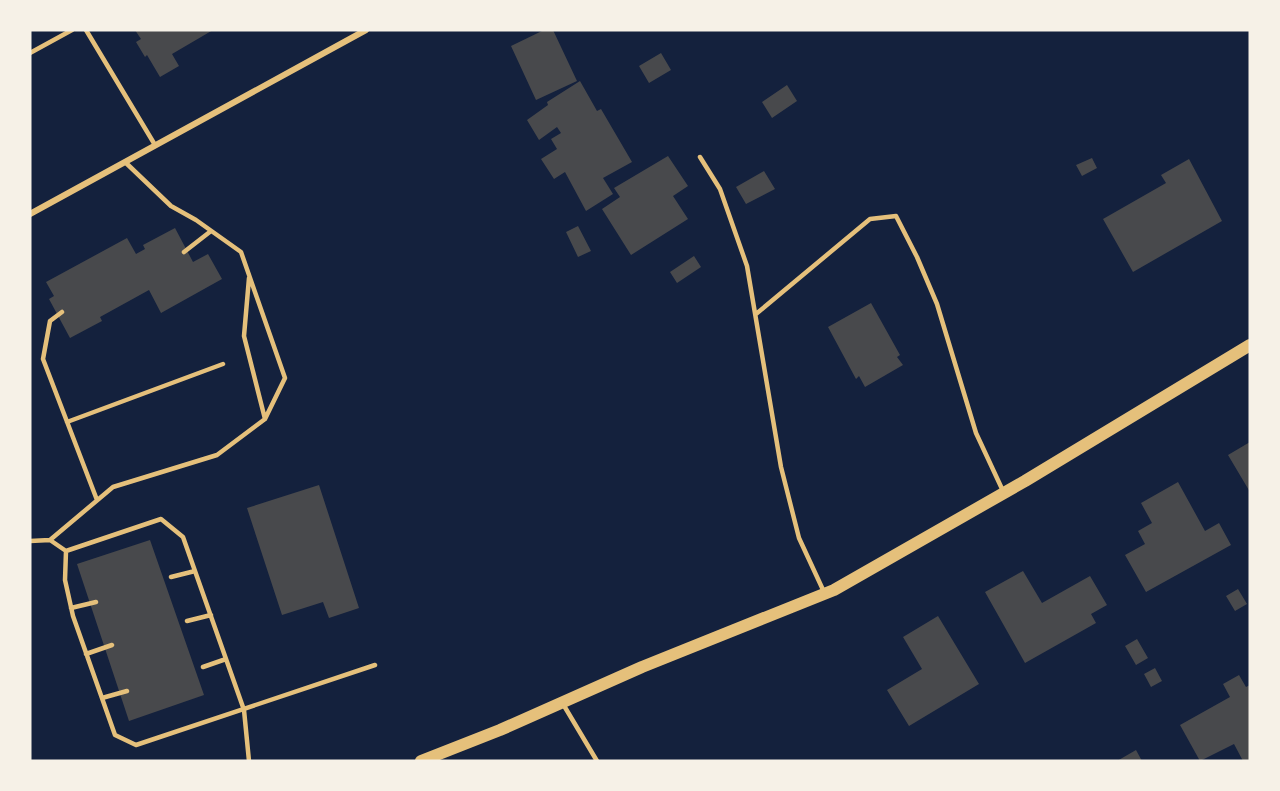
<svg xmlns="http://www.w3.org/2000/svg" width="1280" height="791" font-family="Barlow,sans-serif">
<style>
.building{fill:#48494c}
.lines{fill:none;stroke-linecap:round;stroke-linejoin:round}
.service{stroke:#e5c07b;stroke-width:4.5}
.minor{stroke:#e5c07b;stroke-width:6}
.secondary{stroke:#e5c07b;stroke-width:12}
</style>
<rect width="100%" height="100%" fill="#14213d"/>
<!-- building -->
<path class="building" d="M 135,30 L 213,30 L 172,54 L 179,66 L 160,77 L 147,55 L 145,57 L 136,42 L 141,39 Z
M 544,30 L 553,30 L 577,81 L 536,100 L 511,46 Z
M 661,53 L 671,70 L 649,83 L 639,66 Z
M 580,81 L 597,111 L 601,109 L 632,162 L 603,178 L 613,194 L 586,211 L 565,172 L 554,179 L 541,159 L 557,149 L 551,139 L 561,133 L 557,127 L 539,140 L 527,120 L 548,105 L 547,102 Z
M 787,85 L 797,101 L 772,118 L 762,102 Z
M 668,156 L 688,186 L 673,196 L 688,219 L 631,255 L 602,209 L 620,197 L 614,188 Z
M 1092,158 L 1097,168 L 1082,176 L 1076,165 Z
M 1189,159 L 1222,221 L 1133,272 L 1103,219 L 1166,183 L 1161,175 Z
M 764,171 L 775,189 L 746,204 L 736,187 Z
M 578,226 L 591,251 L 578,257 L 566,232 Z
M 175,228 L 193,262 L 208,254 L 222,279 L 161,313 L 149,290 L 100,317 L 102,321 L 70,338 L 49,299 L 54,296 L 46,282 L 127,238 L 136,254 L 145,249 L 143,245 Z
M 694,256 L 701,267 L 677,283 L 670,272 Z
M 871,303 L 900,355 L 897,357 L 903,365 L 865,387 L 859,376 L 856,379 L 828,327 Z
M 1250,442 L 1250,492 L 1228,455 Z
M 1178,482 L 1205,531 L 1219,523 L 1231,545 L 1146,592 L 1125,555 L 1145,544 L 1138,531 L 1152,523 L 1141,503 Z
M 319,485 L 359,608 L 329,618 L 323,602 L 282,615 L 247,508 Z
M 150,540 L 204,695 L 129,721 L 77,564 Z
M 1023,571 L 1042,603 L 1090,576 L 1107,605 L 1091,614 L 1096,623 L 1025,663 L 985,592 Z
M 1238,589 L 1247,604 L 1235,611 L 1226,596 Z
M 938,616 L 979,684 L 909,726 L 887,690 L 922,669 L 903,637 Z
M 1137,639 L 1148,658 L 1136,665 L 1125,646 Z
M 1155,668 L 1162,681 L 1151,687 L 1144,674 Z
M 1239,675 L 1246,687 L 1250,685 L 1250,761 L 1243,761 L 1234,744 L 1200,761 L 1180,725 L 1230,697 L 1223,684 Z
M 1136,750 L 1142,761 L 1117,761 Z"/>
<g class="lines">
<!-- service -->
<path class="service" d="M 86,30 L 155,145
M 30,53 L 72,30
M 700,157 L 720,189 L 747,266 L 781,467 L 799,538 L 824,592
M 184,252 L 211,231
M 249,278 L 244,336 L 265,419
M 62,312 L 50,321 L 43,359 L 97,500
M 756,314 L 870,219 L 896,216 L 917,257 L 937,304 L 976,433 L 1003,491
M 67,422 L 223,364
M 50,540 L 66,551 L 161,519 L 183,537 L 244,710 L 249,761
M 30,541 L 50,540 L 113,487 L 217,455 L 265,419 L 285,378 L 241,252 L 196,220 L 171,206 L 125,162
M 66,551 L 65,580 L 73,616 L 115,735 L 136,745 L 375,665
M 171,577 L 195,571
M 71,608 L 96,602
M 187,621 L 211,615
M 86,654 L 112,645
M 203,667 L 226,659
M 102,698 L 127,691
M 563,704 L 597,761"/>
<!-- minor -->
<path class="minor" d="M 30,214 L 366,30"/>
<!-- secondary -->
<path class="secondary" d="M 421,761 L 500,730 L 642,667 L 834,590 L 1025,481 L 1250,345"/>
</g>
<!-- border -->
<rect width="1280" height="791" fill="none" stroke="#f6f1e7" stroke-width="63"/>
</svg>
